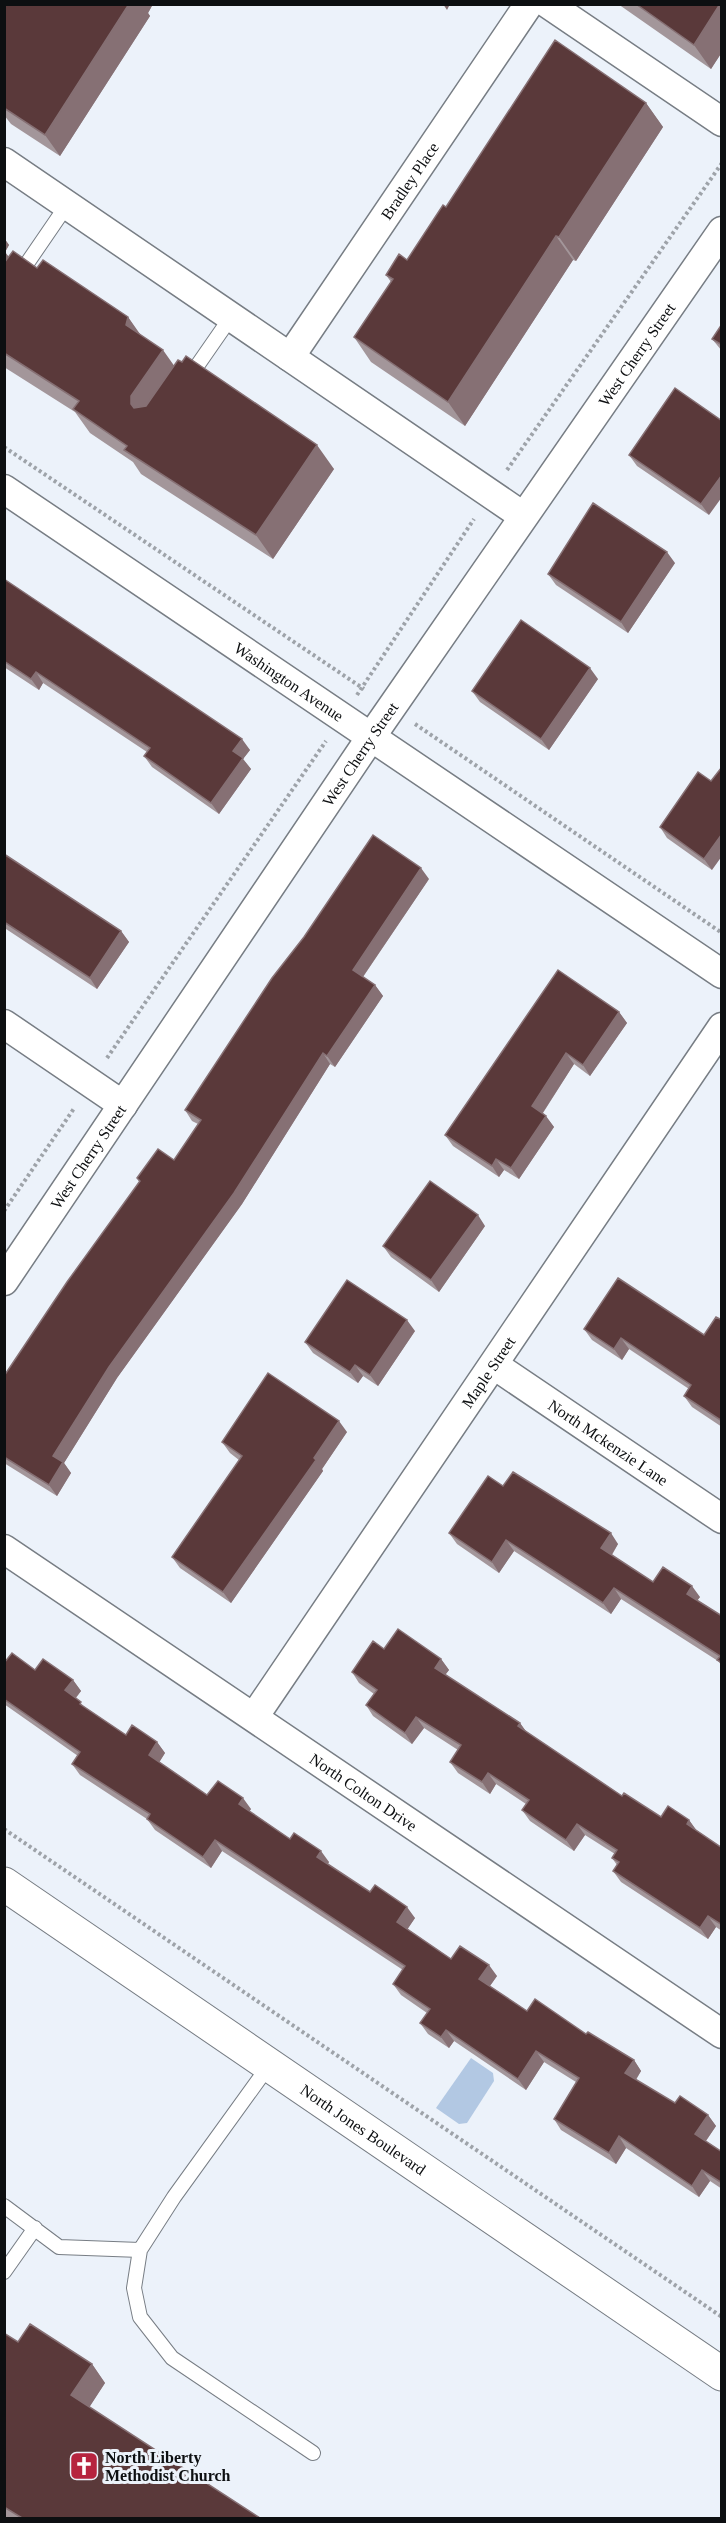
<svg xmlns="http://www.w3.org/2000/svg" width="726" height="2523" font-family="'Times New Roman',serif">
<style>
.green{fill:#b2c8e3}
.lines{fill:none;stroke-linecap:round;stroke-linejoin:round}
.service-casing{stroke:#777d84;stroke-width:16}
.minor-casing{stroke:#777d84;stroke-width:31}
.tertiary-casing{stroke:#777d84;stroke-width:35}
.path{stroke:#9ea3a9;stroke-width:4;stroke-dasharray:3 3;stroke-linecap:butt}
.service{stroke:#fff;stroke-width:14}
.minor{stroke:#fff;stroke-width:28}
.tertiary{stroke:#fff;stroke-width:33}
.wall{fill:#a3969a}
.shaded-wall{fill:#867074}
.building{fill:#5a393a;stroke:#867074;stroke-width:1.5}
.labels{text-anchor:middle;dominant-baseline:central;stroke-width:6;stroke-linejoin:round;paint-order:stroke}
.street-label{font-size:16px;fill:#0d0f11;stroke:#ecf2fa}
.poi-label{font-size:16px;font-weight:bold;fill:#0d0f11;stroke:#ecf2fa;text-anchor:start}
</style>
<rect width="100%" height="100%" fill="#ecf2fa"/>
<!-- green -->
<path class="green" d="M 471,2058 L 493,2073 L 494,2081 L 467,2123 L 459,2124 L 436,2108 Z"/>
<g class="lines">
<!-- service casing -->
<g class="service-casing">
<path id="service" d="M 4,297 L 67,205
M 188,379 L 231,317
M 270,2064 L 174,2197 L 140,2250 L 134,2288 L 140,2317 L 172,2358 L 313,2453
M 4,2206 L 59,2247 L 140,2250
M 4,2272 L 35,2228"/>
</g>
<!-- minor casing -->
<g class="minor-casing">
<g id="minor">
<path d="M 548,4 L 722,122"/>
<path d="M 4,162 L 523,516"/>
<path id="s1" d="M 290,357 L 529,4"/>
<path id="s2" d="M 4,489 L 722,974"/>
<path d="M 4,1024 L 123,1105"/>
<path id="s3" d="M 4,1281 L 371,737 L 722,231"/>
<path id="s4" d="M 494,1365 L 722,1519"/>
<path id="s5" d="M 4,1549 L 722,2034"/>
<path id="s6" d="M 254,1717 L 722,1027"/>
</g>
</g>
<!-- tertiary casing -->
<g class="tertiary-casing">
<g id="tertiary">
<path id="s7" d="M 4,1884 L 722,2374"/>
</g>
</g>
<!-- path -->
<path class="path" d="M 4,447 L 364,689
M 507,470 L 722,163
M 357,695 L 474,519
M 415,724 L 722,933
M 107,1058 L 326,741
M 4,1211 L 75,1107
M 4,1829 L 722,2317"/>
<!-- service -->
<use href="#service" class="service"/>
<!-- minor -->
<use href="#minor" class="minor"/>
<!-- tertiary -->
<use href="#tertiary" class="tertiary"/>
</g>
<!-- wall -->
<path class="wall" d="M 4,4 L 153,4 L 148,13 L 150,16 L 60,156 L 11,124 L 4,115 Z
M 618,4 L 722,4 L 722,52 L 711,69 Z
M 646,103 L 663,127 L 576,261 L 573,260 L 465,426 L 371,362 L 354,337 L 391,282 L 386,275 L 407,260 L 446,207 Z
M 4,238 L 9,245 L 5,252 L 9,257 L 37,268 L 128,317 L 139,334 L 174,366 L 334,469 L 273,559 L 141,474 L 133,462 L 90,433 L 75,412 L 4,367 Z
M 722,324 L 722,351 L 712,339 Z
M 675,388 L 709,515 L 637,466 L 629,455 Z
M 675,563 L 628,633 L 556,585 L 548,574 Z
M 4,579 L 250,750 L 243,759 L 251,769 L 219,814 L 152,767 L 144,756 L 147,752 L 43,683 L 39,690 L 4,667 Z
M 598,679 L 549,750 L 480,702 L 472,691 Z
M 711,781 L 712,870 L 667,838 L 660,827 Z
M 4,854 L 121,931 L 129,942 L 97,989 L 6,929 L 4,931 Z
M 429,879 L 363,977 L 375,985 L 383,996 L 335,1067 L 330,1064 L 242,1204 L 117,1378 L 64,1463 L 71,1473 L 57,1496 L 4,1463 L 4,1376 L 139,1182 L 137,1178 L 174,1160 L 198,1124 L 192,1121 L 185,1110 Z
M 619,1012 L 627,1023 L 590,1076 L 574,1064 L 543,1113 L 554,1127 L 519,1179 L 504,1170 L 499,1177 L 453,1146 L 445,1135 Z
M 485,1226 L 439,1292 L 391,1257 L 383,1246 Z
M 722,1320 L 722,1427 L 692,1407 L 684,1396 L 689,1389 L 629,1349 L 622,1360 L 592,1340 L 584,1329 L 704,1335 Z
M 415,1331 L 378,1386 L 363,1376 L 358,1383 L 313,1353 L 305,1342 Z
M 347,1432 L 322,1469 L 323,1471 L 231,1603 L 180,1568 L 172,1557 L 239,1460 L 230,1453 L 222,1442 Z
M 503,1486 L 618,1544 L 612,1555 L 653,1582 L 700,1597 L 697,1600 L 722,1616 L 722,1666 L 718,1661 L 621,1599 L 611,1614 L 514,1551 L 499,1573 L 457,1544 L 449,1533 Z
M 384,1649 L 441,1659 L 449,1670 L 445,1675 L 520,1723 L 526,1732 L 622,1796 L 661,1817 L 689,1820 L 696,1830 L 722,1848 L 722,1931 L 716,1927 L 708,1939 L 621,1882 L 613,1871 L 617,1865 L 612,1858 L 615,1854 L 585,1835 L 574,1851 L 530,1821 L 522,1810 L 526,1804 L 496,1784 L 490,1794 L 458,1773 L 450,1762 L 458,1750 L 424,1728 L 412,1744 L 373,1716 L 366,1705 L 374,1694 L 359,1683 L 352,1672 Z
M 4,1663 L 35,1670 L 73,1680 L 81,1691 L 76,1698 L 86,1709 L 126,1735 L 157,1742 L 165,1753 L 159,1762 L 207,1795 L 251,1809 L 249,1811 L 290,1839 L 329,1862 L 328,1864 L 370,1892 L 415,1918 L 407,1929 L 451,1959 L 497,1976 L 490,1986 L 527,2011 L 586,2034 L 634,2060 L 641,2071 L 636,2080 L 675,2103 L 708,2115 L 716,2126 L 706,2141 L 722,2152 L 722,2189 L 710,2181 L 699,2197 L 626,2148 L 616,2164 L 561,2130 L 554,2119 L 576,2082 L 544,2062 L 526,2090 L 454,2041 L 449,2048 L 428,2034 L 420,2023 L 427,2013 L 401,1995 L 393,1984 L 403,1970 L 222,1851 L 211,1868 L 155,1830 L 147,1819 L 80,1775 L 72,1764 L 78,1756 L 4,1704 Z
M 4,2333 L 18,2342 L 92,2364 L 105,2383 L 89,2407 L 260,2518 L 4,2518 Z"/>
<!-- shaded-wall -->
<path class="shaded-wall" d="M 129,4 L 153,4 L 148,13 L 150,16 L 60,156 L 45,135 Z
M 443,4 L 450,4 L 447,10 Z
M 720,4 L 722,4 L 722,52 L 711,69 L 694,45 Z
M 646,103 L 663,127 L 576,261 L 559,237 Z
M 556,236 L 573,260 L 465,426 L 448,402 Z
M 4,238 L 9,245 L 5,252 L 15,266 L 4,280 Z
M 128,317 L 145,341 L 126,325 Z
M 163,350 L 180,374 L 148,428 L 131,404 L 131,396 Z
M 317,445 L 334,469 L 273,559 L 256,535 Z
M 722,475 L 722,497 L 709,515 L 701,504 Z
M 667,552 L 675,563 L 628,633 L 621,622 Z
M 590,668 L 598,679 L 549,750 L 541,739 Z
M 36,672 L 43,683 L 39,690 L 31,679 Z
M 242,739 L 250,750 L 243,759 L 251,769 L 219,814 L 211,803 L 233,751 Z
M 722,834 L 722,856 L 712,870 L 704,859 Z
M 421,868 L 429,879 L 360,981 L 353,970 Z
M 121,931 L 129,942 L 97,989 L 90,978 Z
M 375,985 L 383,996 L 335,1067 L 327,1056 Z
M 619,1012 L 627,1023 L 590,1076 L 583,1065 Z
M 323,1053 L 330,1064 L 242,1204 L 117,1378 L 64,1463 L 71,1473 L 57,1496 L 49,1485 L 53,1456 L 109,1367 Z
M 566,1053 L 574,1064 L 540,1117 L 532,1106 Z
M 546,1116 L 554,1127 L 519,1179 L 511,1168 Z
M 496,1159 L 504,1170 L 499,1177 L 492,1166 Z
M 478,1215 L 485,1226 L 439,1292 L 431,1280 Z
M 407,1320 L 415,1331 L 378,1386 L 370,1375 Z
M 621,1338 L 629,1349 L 622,1360 L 614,1349 Z
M 355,1365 L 363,1376 L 358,1383 L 350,1372 Z
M 339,1421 L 347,1432 L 322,1469 L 323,1471 L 231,1603 L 223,1592 Z
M 611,1533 L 618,1544 L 609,1559 L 601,1548 Z
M 506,1540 L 514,1551 L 499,1573 L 492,1562 Z
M 692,1586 L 700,1597 L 694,1605 L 687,1594 Z
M 614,1588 L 621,1599 L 611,1614 L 603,1603 Z
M 441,1659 L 449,1670 L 442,1679 L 435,1668 Z
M 73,1680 L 81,1691 L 73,1701 L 65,1690 Z
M 416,1717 L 424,1728 L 412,1744 L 405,1733 Z
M 520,1723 L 528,1734 L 518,1726 Z
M 157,1742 L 165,1753 L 157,1766 L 149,1755 Z
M 488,1773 L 496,1784 L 490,1794 L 482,1782 Z
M 243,1798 L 251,1809 L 247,1815 L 239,1804 Z
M 689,1820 L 697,1831 L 687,1824 Z
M 577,1824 L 585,1835 L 574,1851 L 566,1840 Z
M 215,1840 L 222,1851 L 211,1868 L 203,1857 Z
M 321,1851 L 329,1862 L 325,1868 L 317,1857 Z
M 407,1907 L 415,1918 L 405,1933 L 397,1922 Z
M 708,1916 L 716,1927 L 708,1939 L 700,1928 Z
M 489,1965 L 497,1976 L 487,1990 L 479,1979 Z
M 446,2030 L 454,2041 L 449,2048 L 441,2037 Z
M 536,2051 L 544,2062 L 526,2090 L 518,2079 Z
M 634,2060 L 641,2071 L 633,2084 L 625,2073 Z
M 708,2115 L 716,2126 L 703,2145 L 695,2134 Z
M 619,2136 L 626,2148 L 616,2164 L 609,2153 Z
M 702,2170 L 710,2181 L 699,2197 L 692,2186 Z
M 92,2364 L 105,2383 L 85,2414 L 71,2395 Z"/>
<!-- building -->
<path class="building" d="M 4,4 L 129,4 L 45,135 L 4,108 Z
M 636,4 L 720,4 L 694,45 Z
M 555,40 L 646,103 L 559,237 L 556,236 L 448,402 L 354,337 L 393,279 L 386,275 L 399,254 L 407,260 L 443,205 L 446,207 Z
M 13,251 L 37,268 L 43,260 L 128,317 L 126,325 L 163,350 L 131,396 L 131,404 L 134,408 L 146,406 L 178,360 L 182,362 L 186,356 L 317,445 L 256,535 L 124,450 L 127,446 L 73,409 L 79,401 L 4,353 L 4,263 Z
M 722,324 L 722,345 L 712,339 Z
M 675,388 L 722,421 L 722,475 L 701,504 L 629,455 Z
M 593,503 L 667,552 L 621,622 L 548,574 Z
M 4,579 L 242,739 L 233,751 L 243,758 L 211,803 L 144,756 L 150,748 L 36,672 L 31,679 L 4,661 Z
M 521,620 L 590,668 L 541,739 L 472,691 Z
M 722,767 L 722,834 L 704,859 L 660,827 L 698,772 L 711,781 Z
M 373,835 L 421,868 L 353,970 L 375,985 L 327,1056 L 323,1053 L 234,1193 L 109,1367 L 53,1456 L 63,1462 L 49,1485 L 4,1457 L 4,1376 L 67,1282 L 140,1181 L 137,1178 L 158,1149 L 174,1160 L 201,1120 L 185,1110 L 272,978 L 304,937 Z
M 4,854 L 121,931 L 90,978 L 4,922 Z
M 558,970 L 619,1012 L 583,1065 L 566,1053 L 532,1106 L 546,1116 L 511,1168 L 496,1159 L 492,1166 L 445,1135 Z
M 430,1181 L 478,1215 L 431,1280 L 383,1246 Z
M 618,1278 L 704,1335 L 716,1317 L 722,1320 L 722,1421 L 684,1396 L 691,1385 L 621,1338 L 614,1349 L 584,1329 Z
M 347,1280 L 407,1320 L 370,1375 L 355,1365 L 350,1372 L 305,1342 Z
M 268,1373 L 339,1421 L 314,1458 L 316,1460 L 223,1592 L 172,1557 L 242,1456 L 222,1442 Z
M 513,1472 L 611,1533 L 601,1548 L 653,1582 L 663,1567 L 692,1586 L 687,1594 L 722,1616 L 722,1663 L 717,1660 L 720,1656 L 614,1588 L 603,1603 L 506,1540 L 492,1562 L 449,1533 L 488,1476 L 503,1486 Z
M 398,1629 L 441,1659 L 435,1668 L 520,1723 L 518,1726 L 622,1796 L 624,1793 L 661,1817 L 668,1806 L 689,1820 L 687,1824 L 722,1848 L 722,1925 L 708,1916 L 700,1928 L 613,1871 L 619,1862 L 612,1858 L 617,1850 L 577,1824 L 566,1840 L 522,1810 L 529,1800 L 488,1773 L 482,1782 L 450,1762 L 461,1745 L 416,1717 L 405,1733 L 366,1705 L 377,1690 L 352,1672 L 373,1641 L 384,1649 Z
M 12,1653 L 35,1670 L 43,1659 L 73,1680 L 65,1690 L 81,1702 L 80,1704 L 126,1735 L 132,1725 L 157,1742 L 149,1755 L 207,1795 L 218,1781 L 243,1798 L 239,1804 L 290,1839 L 294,1833 L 321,1851 L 317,1857 L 370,1892 L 375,1885 L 407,1907 L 397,1922 L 451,1959 L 460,1946 L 489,1965 L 479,1979 L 527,2011 L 535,1999 L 586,2034 L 588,2032 L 634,2060 L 625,2073 L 675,2103 L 680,2096 L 708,2115 L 695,2134 L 722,2152 L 722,2183 L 702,2170 L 692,2186 L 619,2136 L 609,2153 L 554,2119 L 579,2078 L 536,2051 L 518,2079 L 446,2030 L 441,2037 L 420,2023 L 430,2009 L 393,1984 L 405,1966 L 215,1840 L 203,1857 L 147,1819 L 150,1814 L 72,1764 L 80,1752 L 4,1699 L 4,1663 Z
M 30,2324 L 92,2364 L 71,2395 L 260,2518 L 22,2518 L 4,2507 L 4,2333 L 18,2342 Z"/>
<!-- icons -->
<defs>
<g id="church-square" transform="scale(1.5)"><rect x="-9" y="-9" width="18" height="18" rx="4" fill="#b6243f" stroke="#ecf2fa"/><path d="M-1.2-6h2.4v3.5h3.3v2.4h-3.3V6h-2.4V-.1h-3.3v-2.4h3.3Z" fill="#fff"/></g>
</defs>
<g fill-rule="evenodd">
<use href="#church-square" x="84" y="2466"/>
</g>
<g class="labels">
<!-- street labels -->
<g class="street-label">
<text stroke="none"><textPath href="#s1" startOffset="213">Bradley Place</textPath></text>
<text stroke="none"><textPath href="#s3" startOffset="1122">West Cherry Street</textPath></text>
<text stroke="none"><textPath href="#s2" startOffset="344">Washington Avenue</textPath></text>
<text stroke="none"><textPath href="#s3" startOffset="636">West Cherry Street</textPath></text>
<text stroke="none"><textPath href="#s3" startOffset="150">West Cherry Street</textPath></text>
<text stroke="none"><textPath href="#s6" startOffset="417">Maple Street</textPath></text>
<text stroke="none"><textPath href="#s4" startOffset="138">North Mckenzie Lane</textPath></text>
<text stroke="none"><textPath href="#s5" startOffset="434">North Colton Drive</textPath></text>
<text stroke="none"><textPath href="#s7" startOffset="435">North Jones Boulevard</textPath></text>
</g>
<!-- poi labels -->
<g class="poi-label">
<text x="105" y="2457">North Liberty<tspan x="105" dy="18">Methodist Church</tspan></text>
</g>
</g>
<!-- border -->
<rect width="726" height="2523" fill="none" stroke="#0d0f11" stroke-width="12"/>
</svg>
